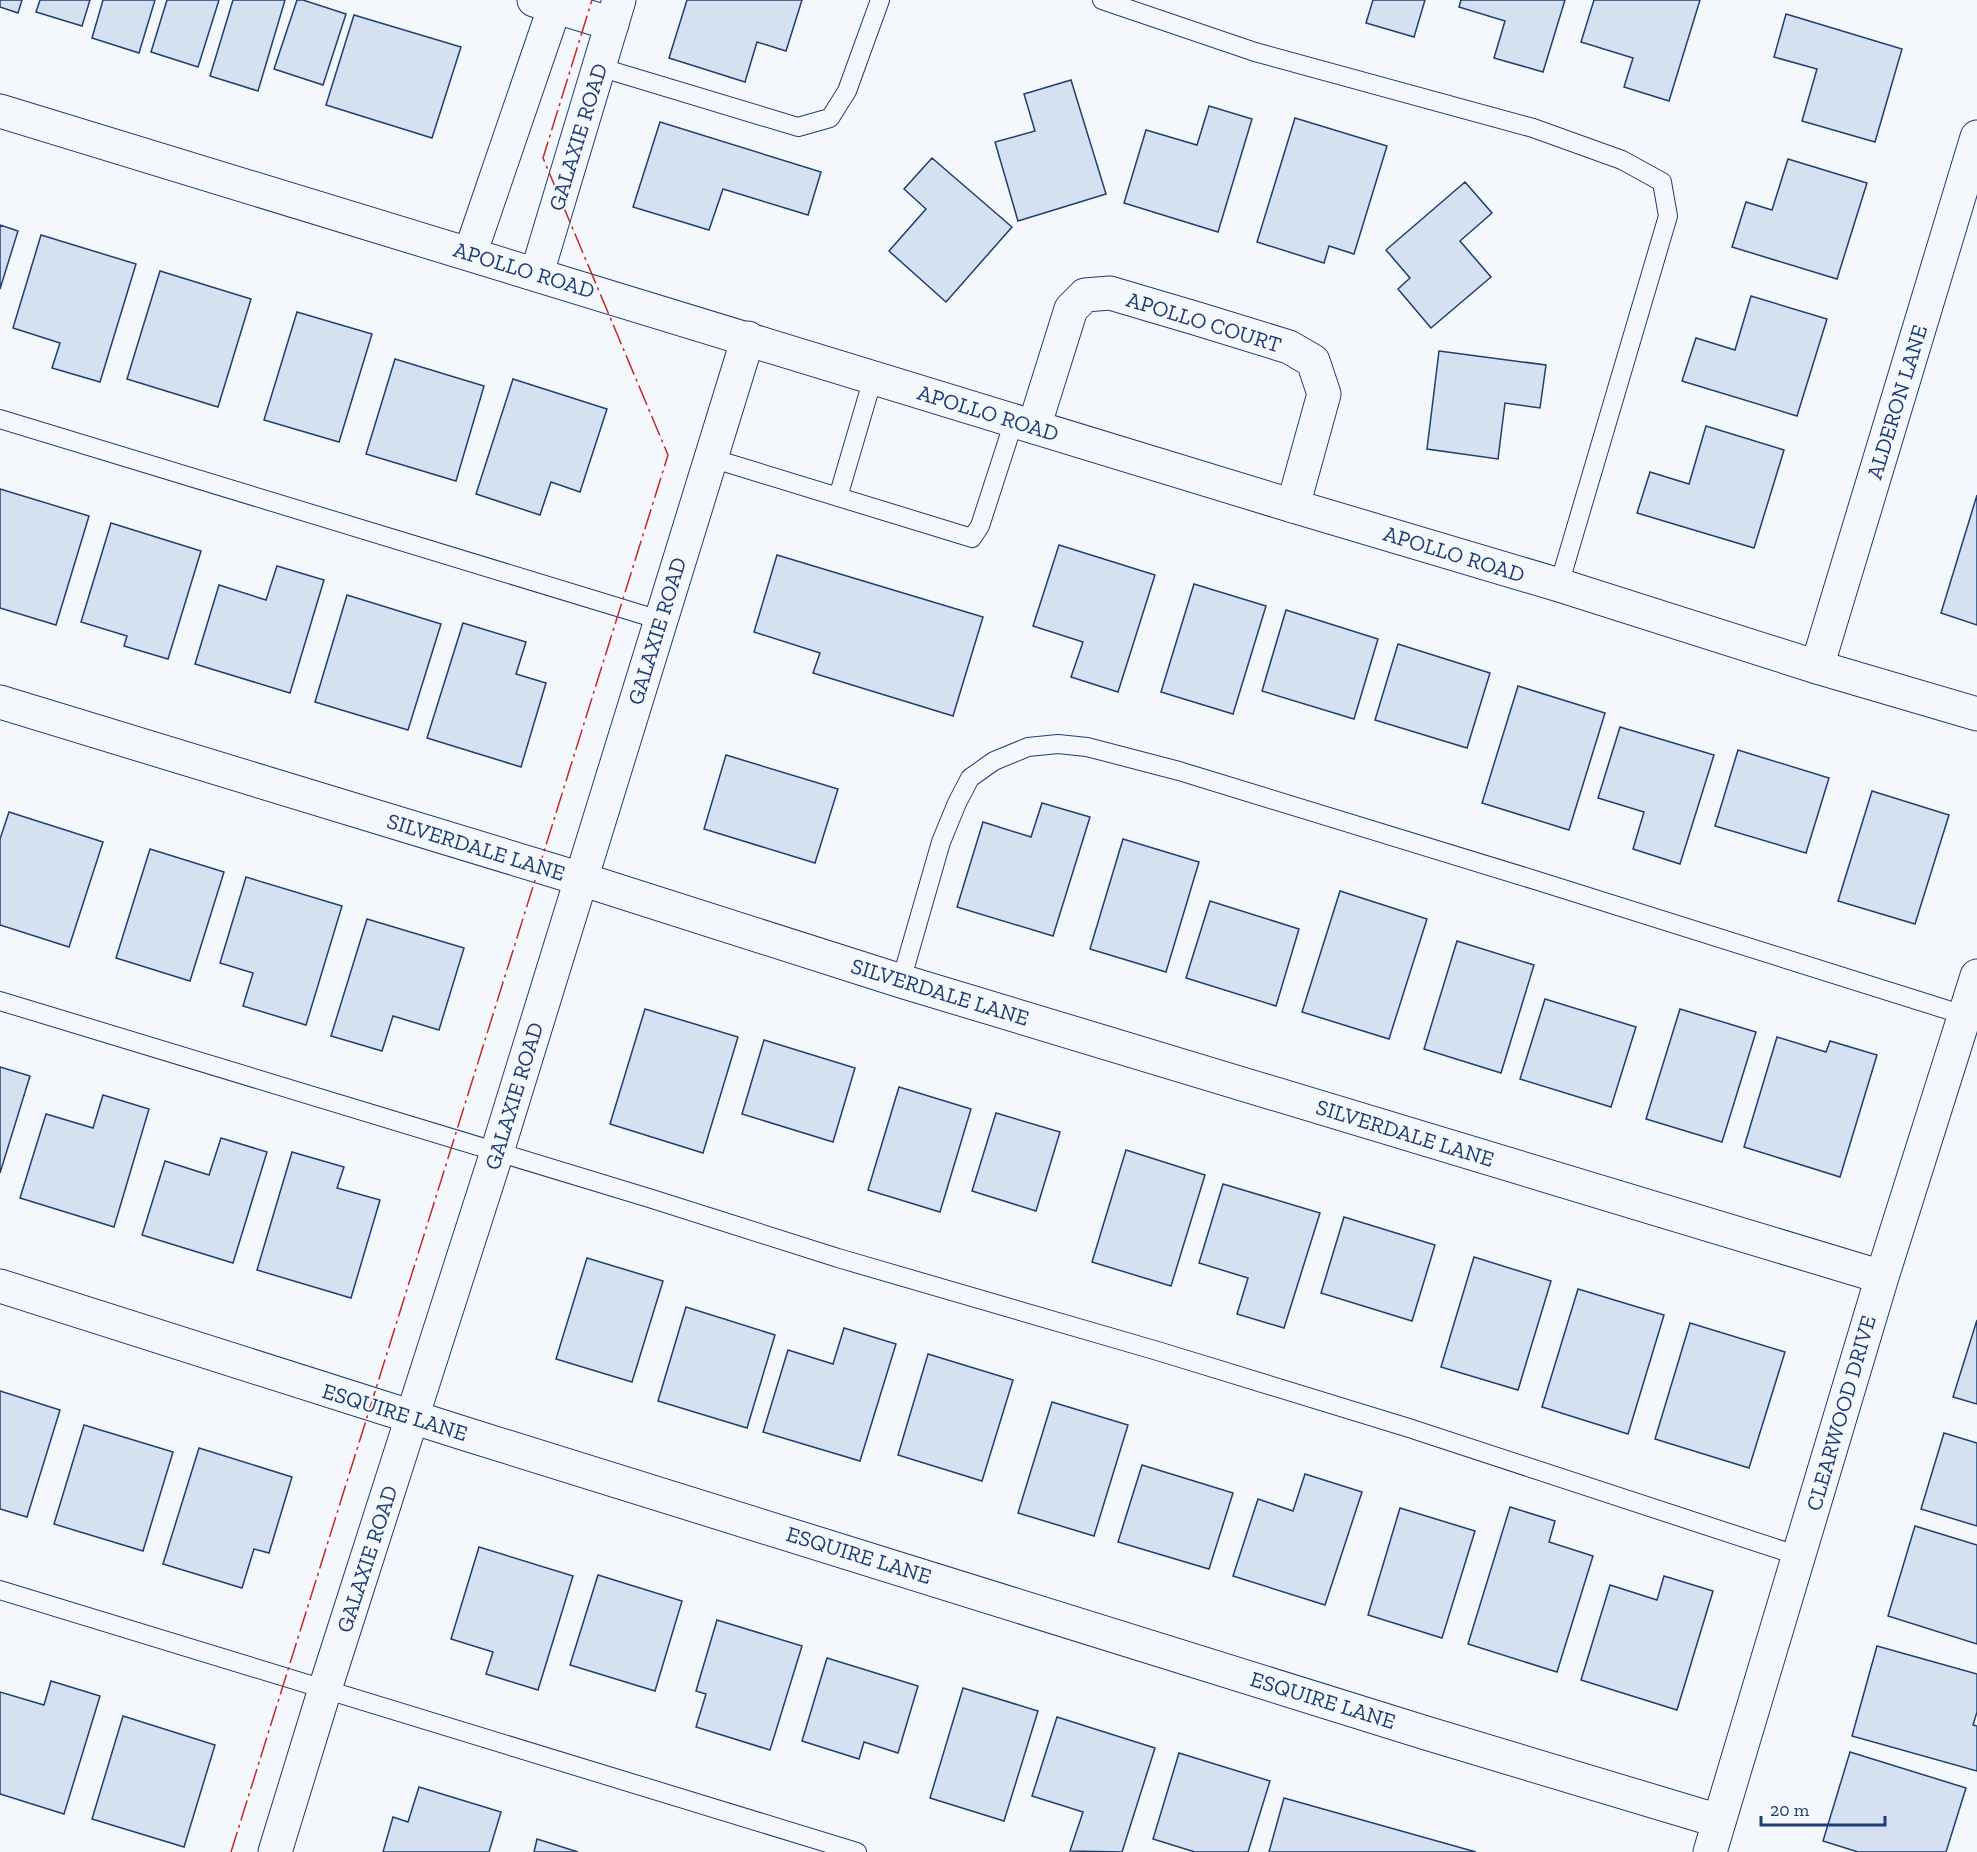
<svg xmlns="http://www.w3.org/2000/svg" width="1977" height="1852" font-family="'Zilla Slab',serif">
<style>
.building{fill:#d5e0f0;stroke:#1d3f73;stroke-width:1.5}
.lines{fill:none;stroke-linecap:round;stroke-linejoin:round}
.lane-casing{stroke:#1d3f73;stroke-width:20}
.street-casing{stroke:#1d3f73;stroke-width:35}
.secondary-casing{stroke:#1d3f73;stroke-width:35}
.lane{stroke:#f4f7fb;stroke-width:18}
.street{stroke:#f4f7fb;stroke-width:33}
.secondary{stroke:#f4f7fb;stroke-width:33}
.power{stroke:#c62828;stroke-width:1.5;stroke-dasharray:21 4.5 3 4.5;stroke-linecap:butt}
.labels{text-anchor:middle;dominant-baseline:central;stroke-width:4.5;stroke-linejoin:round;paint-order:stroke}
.street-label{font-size:22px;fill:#1d3f73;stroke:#f4f7fb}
</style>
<rect width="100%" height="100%" fill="#f4f7fb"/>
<!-- building -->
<path class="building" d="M 0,0 L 22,0 L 18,13 L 0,7 Z
M 40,0 L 90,0 L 82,26 L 36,12 Z
M 103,0 L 155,0 L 139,53 L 92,38 Z
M 167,0 L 219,0 L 198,67 L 151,52 Z
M 233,0 L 285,0 L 258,91 L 210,76 Z
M 297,0 L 303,0 L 346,14 L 323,85 L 274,69 Z
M 687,0 L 802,0 L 786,51 L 757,42 L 745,82 L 669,58 Z
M 1373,0 L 1425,0 L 1414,37 L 1366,23 Z
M 1461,0 L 1565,0 L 1543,72 L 1494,58 L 1505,21 L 1459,7 Z
M 1594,0 L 1700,0 L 1669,101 L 1624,87 L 1633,58 L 1581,42 Z
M 1786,14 L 1902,49 L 1875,142 L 1802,121 L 1817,69 L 1774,57 Z
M 354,15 L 461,47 L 432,138 L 326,105 Z
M 1071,80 L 1106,194 L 1018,221 L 995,142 L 1035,131 L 1024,94 Z
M 1209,106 L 1252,119 L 1218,232 L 1124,203 L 1146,130 L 1197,145 Z
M 1295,118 L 1387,146 L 1354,254 L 1329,246 L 1324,263 L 1257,242 Z
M 660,122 L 821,172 L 808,215 L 723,189 L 709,230 L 633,207 Z
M 932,158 L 1012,227 L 946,302 L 889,251 L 926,209 L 904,189 Z
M 1788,159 L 1867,183 L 1837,279 L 1732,247 L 1746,202 L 1772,210 Z
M 1465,182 L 1492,213 L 1460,241 L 1491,277 L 1431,328 L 1398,289 L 1410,278 L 1386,250 Z
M 0,225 L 18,231 L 0,289 Z
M 41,235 L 136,264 L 100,382 L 52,368 L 60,343 L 13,328 Z
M 160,271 L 251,299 L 218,407 L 127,379 Z
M 1751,296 L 1827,319 L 1797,416 L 1682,381 L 1696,338 L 1735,350 Z
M 297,312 L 372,334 L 339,442 L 264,420 Z
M 1439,351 L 1546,365 L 1540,408 L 1505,403 L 1498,459 L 1427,449 Z
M 395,359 L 484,386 L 456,481 L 366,454 Z
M 513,379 L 607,409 L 580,492 L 551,482 L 540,515 L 476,494 Z
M 1706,426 L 1784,450 L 1754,548 L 1637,513 L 1650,472 L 1689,484 Z
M 0,489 L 89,516 L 56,625 L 0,608 Z
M 1977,495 L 1977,625 L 1941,613 Z
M 111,523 L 201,551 L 168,659 L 124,646 L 127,636 L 81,622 Z
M 1059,545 L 1155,575 L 1118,692 L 1071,677 L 1083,642 L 1033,626 Z
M 777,555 L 983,617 L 953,716 L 813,673 L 820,653 L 754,632 Z
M 277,566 L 324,580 L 290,693 L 195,664 L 219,585 L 266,600 Z
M 1194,584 L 1266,606 L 1233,714 L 1161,692 Z
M 347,595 L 441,624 L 408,730 L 315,702 Z
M 1286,610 L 1378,639 L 1354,719 L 1262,691 Z
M 463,623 L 526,642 L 516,674 L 546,683 L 521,767 L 427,738 Z
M 1398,644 L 1490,673 L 1467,748 L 1375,720 Z
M 1518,686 L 1605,713 L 1569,830 L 1482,803 Z
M 1620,727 L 1714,755 L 1680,864 L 1633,849 L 1644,812 L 1598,798 Z
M 1738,750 L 1829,778 L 1806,853 L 1715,826 Z
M 726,755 L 838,789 L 815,863 L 704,829 Z
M 1872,791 L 1949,815 L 1915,924 L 1838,901 Z
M 1042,803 L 1090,817 L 1053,936 L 957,907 L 983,822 L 1031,837 Z
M 9,812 L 103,842 L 69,947 L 0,925 L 0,839 Z
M 1123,839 L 1199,862 L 1166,972 L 1090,949 Z
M 150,849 L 224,872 L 190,981 L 116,958 Z
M 246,877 L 342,906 L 306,1025 L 243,1006 L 253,973 L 220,963 Z
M 1340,891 L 1427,919 L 1389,1039 L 1302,1012 Z
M 1210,901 L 1299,929 L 1276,1006 L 1186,978 Z
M 367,919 L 464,948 L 439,1030 L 393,1016 L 382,1051 L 331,1036 Z
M 1457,941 L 1534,965 L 1501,1073 L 1424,1049 Z
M 1545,999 L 1636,1027 L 1611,1107 L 1520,1079 Z
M 645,1009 L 738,1037 L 703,1153 L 610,1124 Z
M 1680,1009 L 1756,1032 L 1722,1142 L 1646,1119 Z
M 1777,1037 L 1826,1052 L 1830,1041 L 1877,1055 L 1840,1177 L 1744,1147 Z
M 764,1040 L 855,1068 L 833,1142 L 742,1114 Z
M 0,1067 L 30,1076 L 0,1173 Z
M 899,1087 L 971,1109 L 940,1212 L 868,1190 Z
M 103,1095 L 149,1109 L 114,1227 L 20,1198 L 46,1114 L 93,1128 Z
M 996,1113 L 1060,1132 L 1036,1211 L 972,1191 Z
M 221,1138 L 267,1152 L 233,1263 L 142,1235 L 165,1161 L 209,1175 Z
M 1126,1150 L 1205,1175 L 1171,1286 L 1092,1262 Z
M 292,1152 L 344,1167 L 337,1188 L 380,1200 L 351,1298 L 257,1270 Z
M 1223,1184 L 1320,1213 L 1284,1328 L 1237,1314 L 1248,1278 L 1199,1263 Z
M 1344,1217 L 1435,1245 L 1412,1321 L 1321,1293 Z
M 1474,1257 L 1551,1281 L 1518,1390 L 1441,1367 Z
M 587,1258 L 663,1281 L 632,1382 L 556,1359 Z
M 1578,1289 L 1664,1315 L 1628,1434 L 1542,1407 Z
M 686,1307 L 775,1335 L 747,1428 L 658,1401 Z
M 1977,1320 L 1977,1404 L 1953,1397 Z
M 1690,1323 L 1785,1352 L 1749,1468 L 1655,1439 Z
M 844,1328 L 896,1344 L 860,1461 L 763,1432 L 788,1350 L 833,1364 Z
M 928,1354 L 1013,1380 L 982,1481 L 898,1455 Z
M 0,1391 L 60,1410 L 27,1517 L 0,1509 Z
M 1052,1402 L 1128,1425 L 1094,1536 L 1018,1513 Z
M 84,1425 L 173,1452 L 143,1551 L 54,1524 Z
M 1944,1433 L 1977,1443 L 1977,1526 L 1921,1509 Z
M 199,1448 L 292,1477 L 269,1553 L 254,1549 L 242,1588 L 163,1564 Z
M 1142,1465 L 1233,1493 L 1209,1569 L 1118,1542 Z
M 1305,1474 L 1362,1492 L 1325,1605 L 1233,1576 L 1258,1499 L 1293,1511 Z
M 1510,1507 L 1555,1521 L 1549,1542 L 1593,1556 L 1557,1672 L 1468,1644 Z
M 1400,1508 L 1475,1531 L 1442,1638 L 1368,1615 Z
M 1915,1526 L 1977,1545 L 1977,1644 L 1888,1616 Z
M 479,1547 L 573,1576 L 538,1690 L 486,1674 L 493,1652 L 451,1639 Z
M 598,1575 L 682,1601 L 655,1691 L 570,1665 Z
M 1664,1576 L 1713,1591 L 1677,1710 L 1581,1680 L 1610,1585 L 1657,1600 Z
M 717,1620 L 802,1646 L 770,1750 L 696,1727 L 706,1694 L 696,1691 Z
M 1877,1646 L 1977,1674 L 1977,1712 L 1973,1725 L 1977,1726 L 1977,1771 L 1852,1736 Z
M 827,1658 L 918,1686 L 898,1753 L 864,1742 L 859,1759 L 802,1741 Z
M 51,1681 L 100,1696 L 64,1814 L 0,1794 L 0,1692 L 44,1705 Z
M 963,1688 L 1038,1711 L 1004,1821 L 930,1798 Z
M 123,1716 L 215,1745 L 184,1847 L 92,1819 Z
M 1057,1717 L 1155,1748 L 1122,1852 L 1070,1851 L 1083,1812 L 1032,1796 Z
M 1850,1752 L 1966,1788 L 1946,1852 L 1858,1852 L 1823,1841 Z
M 1179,1753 L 1270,1781 L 1248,1852 L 1195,1852 L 1153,1839 Z
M 419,1787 L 501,1812 L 489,1852 L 383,1852 L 393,1817 L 408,1822 Z
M 1284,1798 L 1476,1852 L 1269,1852 Z
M 537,1839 L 578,1852 L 534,1852 Z"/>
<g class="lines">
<!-- lane casing -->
<g class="lane-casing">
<path id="lane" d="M 1102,0 L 1255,52 L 1533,128 L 1622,160 L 1662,182 L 1668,216 L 1559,585
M 599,67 L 798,127 L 830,118 L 847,91 L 880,0
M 0,419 L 660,620
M 711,458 L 972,538 L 980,526 L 1014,421
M 838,497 L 873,378
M 901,981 L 941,842 L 957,803 L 970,778 L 994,761 L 1028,747 L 1058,744 L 1087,747 L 1179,771 L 1538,881 L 1964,1015
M 0,1001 L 649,1198 L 838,1258 L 1161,1352 L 1409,1428 L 1799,1556
M 0,1590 L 857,1852"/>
</g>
<!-- street casing -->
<g class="street-casing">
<path id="street" d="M 534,0 L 612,24
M 1034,427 L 1071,309 L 1085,295 L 1110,293 L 1198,319 L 1289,347 L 1313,361 L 1324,394 L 1293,506
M 1817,667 L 1977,137
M 0,702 L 581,879 L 901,981 L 1882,1277
M 0,1286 L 469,1435 L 1426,1733 L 1719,1821
M 1710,1852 L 1882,1277 L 1977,976"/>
</g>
<!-- secondary casing -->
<g class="secondary-casing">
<path id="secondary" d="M 0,111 L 1293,506 L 1559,585 L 1817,667 L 1977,714
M 470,254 L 557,0
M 537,273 L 619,0
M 275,1852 L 325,1689 L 497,1152 L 748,338"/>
</g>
<!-- lane -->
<use href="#lane" class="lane"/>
<!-- street -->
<use href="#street" class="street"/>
<!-- secondary -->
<use href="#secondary" class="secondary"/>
<!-- power -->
<path class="power" d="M 231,1852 L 668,455 L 543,158 L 592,0"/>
</g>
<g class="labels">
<!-- street labels -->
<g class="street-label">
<text transform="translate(578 137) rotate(-73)">GALAXIE ROAD</text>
<text transform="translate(524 270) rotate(17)">APOLLO ROAD</text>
<text transform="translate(1204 322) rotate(17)">APOLLO COURT</text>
<text transform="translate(1897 402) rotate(-73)">ALDERON LANE</text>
<text transform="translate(988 413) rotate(17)">APOLLO ROAD</text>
<text transform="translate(1454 554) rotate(17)">APOLLO ROAD</text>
<text transform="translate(657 631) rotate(-73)">GALAXIE ROAD</text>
<text transform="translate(476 847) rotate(17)">SILVERDALE LANE</text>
<text transform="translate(940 992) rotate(17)">SILVERDALE LANE</text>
<text transform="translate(514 1096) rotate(-73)">GALAXIE ROAD</text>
<text transform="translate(1405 1133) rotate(17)">SILVERDALE LANE</text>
<text transform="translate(395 1412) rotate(17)">ESQUIRE LANE</text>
<text transform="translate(1841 1413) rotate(-74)">CLEARWOOD DRIVE</text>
<text transform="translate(859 1555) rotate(17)">ESQUIRE LANE</text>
<text transform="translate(367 1559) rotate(-72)">GALAXIE ROAD</text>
<text transform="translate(1323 1700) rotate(17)">ESQUIRE LANE</text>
</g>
</g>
<!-- scale -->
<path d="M1761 1816v9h124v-9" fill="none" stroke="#1d3f73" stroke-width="3"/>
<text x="1770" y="1816" font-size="18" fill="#1d3f73" stroke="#f4f7fb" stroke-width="4.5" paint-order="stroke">20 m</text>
</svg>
